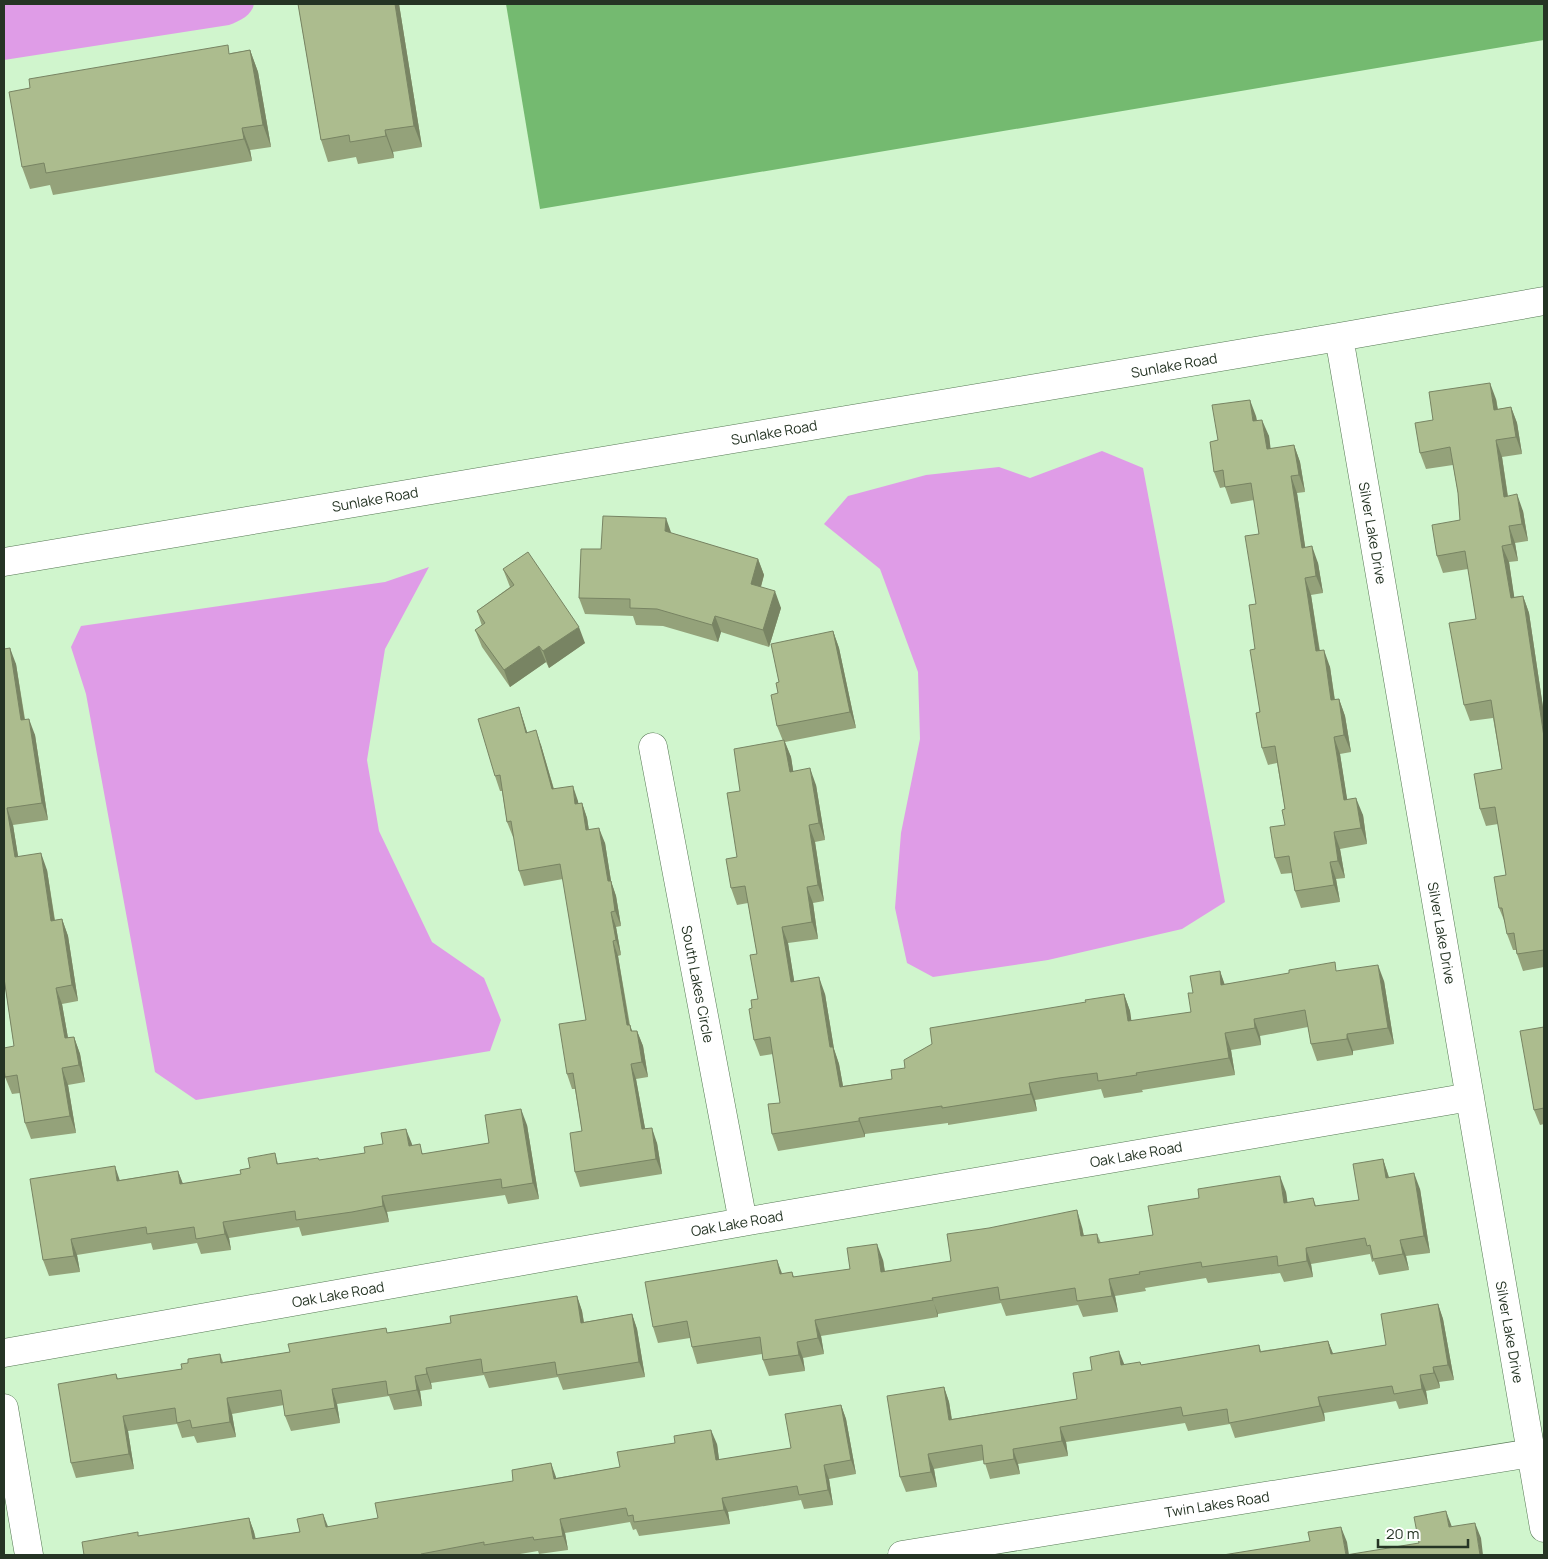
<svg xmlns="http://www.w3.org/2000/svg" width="1548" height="1559" font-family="Manrope,sans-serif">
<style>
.forest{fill:#74ba70}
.water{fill:#df9ce7}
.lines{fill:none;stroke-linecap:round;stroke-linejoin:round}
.minor-casing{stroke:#577855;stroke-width:29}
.minor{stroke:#fff;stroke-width:28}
.wall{fill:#94a27a}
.shaded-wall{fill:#788463}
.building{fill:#acbc8e;stroke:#788463}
.labels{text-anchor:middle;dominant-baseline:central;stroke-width:5;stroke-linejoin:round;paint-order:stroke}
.street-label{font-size:14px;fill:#253424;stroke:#fff}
</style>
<rect width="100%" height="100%" fill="#d0f5cd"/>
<!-- forest -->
<path class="forest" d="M 506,4 L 1544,4 L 1544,40 L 540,209 Z"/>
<!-- water -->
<path class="water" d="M 4,4 L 254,4 C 252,15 240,21 229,25 L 4,60 Z
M 1102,451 L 1143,468 L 1225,902 L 1182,929 L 1048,960 L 933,977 L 907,963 L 895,908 L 901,833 L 920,739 L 918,672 L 880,569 L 824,524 L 848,496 L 926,475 L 999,467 L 1030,478 Z
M 429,567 L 385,649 L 367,760 L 379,831 L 432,942 L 484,978 L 501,1020 L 490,1051 L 196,1100 L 155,1072 L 86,694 L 71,647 L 81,626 L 385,582 Z"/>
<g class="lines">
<!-- minor casing -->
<g class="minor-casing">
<path id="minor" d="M 1339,337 L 1544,1528
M 4,562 L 1339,337 L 1544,301
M 653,747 L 743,1222
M 4,1353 L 743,1222 L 1470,1097
M 4,1408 L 29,1555
M 902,1555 L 1531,1453"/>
</g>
<!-- minor -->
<use href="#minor" class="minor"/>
</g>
<!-- wall -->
<path class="wall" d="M 298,4 L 399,4 L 422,147 L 393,152 L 394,158 L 358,164 L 356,157 L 328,162 L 321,140 Z
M 250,50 L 258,72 L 271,147 L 250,150 L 252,161 L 53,195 L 50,185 L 30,189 L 22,167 L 231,53 Z
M 1496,399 L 1498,409 L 1511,407 L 1517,423 L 1522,454 L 1502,457 L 1508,496 L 1523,511 L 1528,541 L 1515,543 L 1518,561 L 1509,562 L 1514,597 L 1523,596 L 1529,613 L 1544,714 L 1544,967 L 1523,971 L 1517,954 L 1516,950 L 1513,950 L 1507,934 L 1506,925 L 1499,908 L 1506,875 L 1498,824 L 1486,826 L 1480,809 L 1502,769 L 1493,718 L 1470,721 L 1464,705 L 1476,619 L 1468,569 L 1443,573 L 1437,556 L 1460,520 L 1458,493 L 1453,465 L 1426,469 L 1420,453 L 1433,420 Z
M 1256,416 L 1257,421 L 1269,436 L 1270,449 L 1294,445 L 1300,462 L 1305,492 L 1297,493 L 1305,547 L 1318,563 L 1323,593 L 1311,595 L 1320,651 L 1330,667 L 1335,700 L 1339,699 L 1345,716 L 1351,752 L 1340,754 L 1347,800 L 1363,815 L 1367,844 L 1340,849 L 1345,878 L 1336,879 L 1340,902 L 1301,908 L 1295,891 L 1292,873 L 1281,874 L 1275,858 L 1285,825 L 1285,809 L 1277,763 L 1268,765 L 1262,748 L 1255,649 L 1256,604 L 1259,534 L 1254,500 L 1231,504 L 1225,487 L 1220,488 L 1214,472 L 1218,440 Z
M 671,533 L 758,559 L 764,575 L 761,587 L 781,608 L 769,647 L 721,632 L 718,642 L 663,626 L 636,625 L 633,616 L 585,614 L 579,598 L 601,549 Z
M 503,569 L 585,643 L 549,668 L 546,662 L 510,687 L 482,647 L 475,630 L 482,626 L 477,611 L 510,587 Z
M 833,631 L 839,648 L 856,728 L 785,742 L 791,757 L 793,771 L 816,785 L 825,840 L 815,842 L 824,901 L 813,903 L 818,939 L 788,943 L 794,981 L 825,994 L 834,1049 L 839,1064 L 843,1086 L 892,1079 L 905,1068 L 1086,1002 L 1124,994 L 1130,1011 L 1131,1021 L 1191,1012 L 1193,993 L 1220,971 L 1224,984 L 1338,971 L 1384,981 L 1394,1044 L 1353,1051 L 1353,1055 L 1317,1061 L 1311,1044 L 1308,1027 L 1260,1036 L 1261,1045 L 1231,1050 L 1235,1075 L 1142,1090 L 1143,1092 L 1104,1098 L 1101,1089 L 1035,1100 L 1037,1111 L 948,1125 L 948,1123 L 865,1134 L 865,1137 L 778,1151 L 772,1134 L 780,1103 L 773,1054 L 760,1056 L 754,1040 L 752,1008 L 758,999 L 757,954 L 748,903 L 737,905 L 731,888 L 737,857 L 740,791 L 783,741 L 777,726 L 779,682 Z
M 4,649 L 16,664 L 25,719 L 35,735 L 48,820 L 13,825 L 18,857 L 47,870 L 55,920 L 62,919 L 68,936 L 78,1001 L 62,1004 L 68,1038 L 74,1037 L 80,1054 L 85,1082 L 68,1085 L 76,1133 L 31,1139 L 25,1123 L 20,1093 L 12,1094 L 5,1077 L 14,1046 L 4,979 Z
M 519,707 L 527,733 L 541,745 L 554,789 L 578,801 L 578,804 L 582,803 L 587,818 L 589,830 L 605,843 L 611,881 L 616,896 L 621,926 L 616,927 L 621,955 L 618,956 L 630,1025 L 632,1031 L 637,1031 L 643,1046 L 648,1077 L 636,1079 L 645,1129 L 657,1143 L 662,1174 L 580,1187 L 575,1172 L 582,1131 L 575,1089 L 572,1089 L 567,1074 L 586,1020 L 563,879 L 524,886 L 519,871 L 514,837 L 513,837 L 507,822 L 502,791 L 500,791 L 495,776 Z
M 1544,1027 L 1544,1124 L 1540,1125 L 1534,1110 Z
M 527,1125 L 539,1199 L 508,1204 L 505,1195 L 387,1212 L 389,1222 L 357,1227 L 302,1236 L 299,1227 L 229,1238 L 231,1250 L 201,1254 L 197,1243 L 153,1250 L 151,1243 L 77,1255 L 80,1272 L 49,1276 L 43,1260 L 120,1180 L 178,1171 L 183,1184 L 241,1174 L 275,1153 L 278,1164 L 319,1160 L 412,1146 L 424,1154 L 489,1143 Z
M 1383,1159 L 1389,1177 L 1420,1189 L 1430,1253 L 1406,1256 L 1409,1270 L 1379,1275 L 1374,1261 L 1372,1262 L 1370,1254 L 1311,1264 L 1313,1277 L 1284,1282 L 1280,1273 L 1208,1283 L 1206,1278 L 1145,1288 L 1146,1291 L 1115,1296 L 1118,1312 L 1083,1317 L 1078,1305 L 1006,1316 L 1001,1303 L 938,1314 L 938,1317 L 821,1336 L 824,1354 L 803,1358 L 805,1371 L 769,1376 L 763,1360 L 762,1354 L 697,1364 L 692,1347 L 690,1338 L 658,1343 L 653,1327 L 782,1274 L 792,1272 L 794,1277 L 850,1269 L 883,1260 L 885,1271 L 951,1261 L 1082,1227 L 1084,1236 L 1097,1234 L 1101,1243 L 1153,1235 L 1286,1192 L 1287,1203 L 1313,1198 L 1316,1206 L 1359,1200 Z
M 577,1296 L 582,1311 L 584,1322 L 632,1314 L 637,1329 L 645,1377 L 563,1390 L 558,1377 L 489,1388 L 484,1375 L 431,1383 L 432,1389 L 420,1391 L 422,1406 L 394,1410 L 389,1396 L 337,1404 L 340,1423 L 291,1431 L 285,1416 L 284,1405 L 232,1414 L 236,1437 L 197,1443 L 194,1436 L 182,1438 L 177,1424 L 128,1431 L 134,1469 L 76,1478 L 71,1463 L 116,1374 L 118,1379 L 182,1369 L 188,1363 L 220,1354 L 223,1362 L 290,1352 L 386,1328 L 387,1333 L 451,1323 Z
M 1438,1304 L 1443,1319 L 1454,1380 L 1439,1382 L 1440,1388 L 1426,1391 L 1428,1404 L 1399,1409 L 1396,1401 L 1324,1413 L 1325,1421 L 1235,1438 L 1230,1424 L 1188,1431 L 1185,1423 L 1066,1442 L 1068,1456 L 1018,1464 L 1020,1474 L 990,1479 L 984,1460 L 934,1469 L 937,1487 L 906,1492 L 900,1477 L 944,1387 L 949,1402 L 952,1419 L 1077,1399 L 1124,1364 L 1141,1365 L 1259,1345 L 1261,1351 L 1328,1341 L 1333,1354 L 1386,1345 Z
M 841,1405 L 846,1419 L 856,1474 L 829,1479 L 833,1505 L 804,1509 L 801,1500 L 728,1512 L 730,1524 L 639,1536 L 636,1529 L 633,1530 L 630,1522 L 565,1533 L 568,1550 L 539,1554 L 538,1551 L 514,1555 L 84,1555 L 139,1536 L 249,1518 L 254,1532 L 256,1539 L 328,1527 L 378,1518 L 556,1478 L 620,1467 L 717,1444 L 719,1460 L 791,1448 Z"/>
<!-- shaded-wall -->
<path class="shaded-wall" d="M 395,4 L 399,4 L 422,147 L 414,126 Z
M 250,50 L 258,72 L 271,147 L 263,125 Z
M 242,128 L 250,150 L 252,161 L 244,139 Z
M 385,130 L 393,152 L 394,158 L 386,136 Z
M 1490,383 L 1496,399 L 1500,426 L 1494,410 Z
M 1250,400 L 1256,416 L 1259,438 L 1253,421 Z
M 1511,407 L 1517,423 L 1522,454 L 1516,437 Z
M 1262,420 L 1269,436 L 1273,466 L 1267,449 Z
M 1496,440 L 1502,457 L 1510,513 L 1504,497 Z
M 1294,445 L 1300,462 L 1305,492 L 1299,475 Z
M 1291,476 L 1297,493 L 1308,565 L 1302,548 Z
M 1517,494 L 1523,511 L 1528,541 L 1522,524 Z
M 666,518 L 672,535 L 665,531 Z
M 1509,526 L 1515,543 L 1518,561 L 1512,544 Z
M 1312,546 L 1318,563 L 1323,593 L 1316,576 Z
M 1502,546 L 1509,562 L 1517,615 L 1511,598 Z
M 758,559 L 764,575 L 757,600 L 751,584 Z
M 1305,578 L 1311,595 L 1322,668 L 1316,651 Z
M 775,591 L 781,608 L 769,647 L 763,630 Z
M 1523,596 L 1529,613 L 1544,714 L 1544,737 Z
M 715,616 L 721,632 L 718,642 L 712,625 Z
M 579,627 L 585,643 L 549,668 L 543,651 Z
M 833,631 L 839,648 L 856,728 L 850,712 Z
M 539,646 L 546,662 L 510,687 L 504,670 Z
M 10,648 L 16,664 L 27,736 L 21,720 Z
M 1324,650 L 1330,667 L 1337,717 L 1331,700 Z
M 1339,699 L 1345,716 L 1351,752 L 1344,735 Z
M 519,707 L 524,722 L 532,748 L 526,733 Z
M 29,719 L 35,735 L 48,820 L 42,803 Z
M 536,730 L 541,745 L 558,804 L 552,789 Z
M 1334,737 L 1340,754 L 1350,817 L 1344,800 Z
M 784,740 L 791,757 L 796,788 L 790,772 Z
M 810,768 L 816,785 L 825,840 L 819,823 Z
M 573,786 L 578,801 L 581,819 L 575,804 Z
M 1356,798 L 1363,815 L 1367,844 L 1361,828 Z
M 582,803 L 587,818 L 591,845 L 586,830 Z
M 7,808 L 13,825 L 21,874 L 15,857 Z
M 809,825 L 815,842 L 824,901 L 818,885 Z
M 599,828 L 605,843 L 611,881 L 616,896 L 621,926 L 615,911 L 608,881 Z
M 1334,832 L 1340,849 L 1345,878 L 1338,861 Z
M 41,853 L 47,870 L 57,937 L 51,921 Z
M 1330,862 L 1336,879 L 1340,902 L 1334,885 Z
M 807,887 L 813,903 L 818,939 L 812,922 Z
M 611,912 L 616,927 L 621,955 L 616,940 Z
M 62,919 L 68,936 L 78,1001 L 72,985 Z
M 782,927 L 788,943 L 797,998 L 791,982 Z
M 613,941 L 618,956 L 630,1030 L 630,1025 L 635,1040 L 627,1025 Z
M 1378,965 L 1384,981 L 1394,1044 L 1388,1028 Z
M 1220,971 L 1226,988 L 1221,985 Z
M 819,977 L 825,994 L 834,1049 L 839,1064 L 846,1103 L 840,1087 L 830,1047 Z
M 56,988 L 62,1004 L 71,1055 L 65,1038 Z
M 1124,994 L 1130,1011 L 1134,1038 L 1128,1021 Z
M 1254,1019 L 1260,1036 L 1261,1045 L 1255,1028 Z
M 637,1031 L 643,1046 L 648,1077 L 642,1062 Z
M 1225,1033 L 1231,1050 L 1235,1075 L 1229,1058 Z
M 1347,1034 L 1353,1051 L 1353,1055 L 1347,1039 Z
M 74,1037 L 80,1054 L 85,1082 L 79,1065 Z
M 631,1064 L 636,1079 L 648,1144 L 642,1129 Z
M 62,1068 L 68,1085 L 76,1133 L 70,1116 Z
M 1029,1083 L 1035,1100 L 1037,1111 L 1031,1094 Z
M 521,1109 L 527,1125 L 539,1199 L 533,1183 Z
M 859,1118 L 865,1134 L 865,1137 L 859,1121 Z
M 652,1128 L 657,1143 L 662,1174 L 656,1159 Z
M 406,1129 L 412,1144 L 415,1162 L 409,1146 Z
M 1383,1159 L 1388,1175 L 1392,1194 L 1386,1178 Z
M 115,1166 L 120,1181 L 117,1181 Z
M 178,1171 L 184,1187 L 180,1184 Z
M 1414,1173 L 1420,1189 L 1430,1253 L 1424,1236 Z
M 1280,1176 L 1286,1192 L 1290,1219 L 1284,1203 Z
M 382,1196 L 387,1212 L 389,1222 L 383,1206 Z
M 1077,1210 L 1082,1227 L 1087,1253 L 1081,1236 Z
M 223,1222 L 229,1238 L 231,1250 L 225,1234 Z
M 71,1239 L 77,1255 L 80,1272 L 74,1256 Z
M 1400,1240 L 1406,1256 L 1409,1270 L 1403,1254 Z
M 877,1244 L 883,1260 L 887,1288 L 881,1272 Z
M 1306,1248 L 1311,1264 L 1313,1277 L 1307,1261 Z
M 777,1260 L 783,1276 L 780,1274 Z
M 1109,1279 L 1115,1296 L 1118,1312 L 1112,1296 Z
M 577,1296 L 582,1311 L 586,1338 L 581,1323 Z
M 932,1298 L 938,1314 L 938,1317 L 933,1300 Z
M 1438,1304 L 1443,1319 L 1454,1380 L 1448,1365 Z
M 632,1314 L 637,1329 L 645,1377 L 639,1362 Z
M 815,1320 L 821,1336 L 824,1354 L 818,1338 Z
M 1328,1341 L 1334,1356 L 1331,1354 Z
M 797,1342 L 803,1358 L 805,1371 L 799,1355 Z
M 1119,1351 L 1125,1366 L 1121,1365 Z
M 1433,1367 L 1439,1382 L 1440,1388 L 1434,1373 Z
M 426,1368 L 431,1383 L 432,1389 L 427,1374 Z
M 1420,1375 L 1426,1391 L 1428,1404 L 1422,1389 Z
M 415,1376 L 420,1391 L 422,1406 L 417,1390 Z
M 944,1387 L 949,1402 L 954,1435 L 949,1420 Z
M 332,1389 L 337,1404 L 340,1423 L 335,1408 Z
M 1318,1397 L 1324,1413 L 1325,1421 L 1320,1406 Z
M 227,1398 L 232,1414 L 236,1437 L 230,1422 Z
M 841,1405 L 846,1419 L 856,1474 L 851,1460 Z
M 123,1416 L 128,1431 L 134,1469 L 129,1454 Z
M 1060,1427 L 1066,1442 L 1068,1456 L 1062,1441 Z
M 711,1430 L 717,1444 L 721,1474 L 716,1460 Z
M 1013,1449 L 1018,1464 L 1020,1474 L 1014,1459 Z
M 928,1454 L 934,1469 L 937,1487 L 931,1472 Z
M 551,1463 L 556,1477 L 559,1493 L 554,1479 Z
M 824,1465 L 829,1479 L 833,1505 L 828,1490 Z
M 722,1498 L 728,1512 L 730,1524 L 724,1510 Z
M 1446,1511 L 1452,1527 L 1449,1527 Z
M 323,1514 L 329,1529 L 326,1527 Z
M 249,1518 L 254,1532 L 258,1554 L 253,1539 Z
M 560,1519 L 565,1533 L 568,1550 L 563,1536 Z
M 1475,1523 L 1481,1538 L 1483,1555 L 1480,1555 Z
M 1341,1527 L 1347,1542 L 1349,1555 L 1346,1555 Z"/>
<!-- building -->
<path class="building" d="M 298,4 L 395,4 L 414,126 L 385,130 L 386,136 L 350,142 L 349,135 L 321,140 Z
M 228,45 L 229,54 L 250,50 L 263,125 L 242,128 L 244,139 L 46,173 L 44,163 L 22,167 L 9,92 L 30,88 L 29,79 Z
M 1490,383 L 1494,410 L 1511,407 L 1516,437 L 1496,440 L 1504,497 L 1517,494 L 1522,524 L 1509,526 L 1512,544 L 1502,546 L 1511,598 L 1523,596 L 1544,737 L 1544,950 L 1517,954 L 1514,933 L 1507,934 L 1502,908 L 1499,908 L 1494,877 L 1506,875 L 1495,807 L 1480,809 L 1474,774 L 1502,769 L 1491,700 L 1464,705 L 1449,623 L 1476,619 L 1465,551 L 1437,556 L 1432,525 L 1460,520 L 1458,493 L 1450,447 L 1420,453 L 1415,423 L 1433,420 L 1429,392 Z
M 1250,400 L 1253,421 L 1262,420 L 1267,449 L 1294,445 L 1299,475 L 1291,476 L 1302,548 L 1312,546 L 1316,576 L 1305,578 L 1316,651 L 1324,650 L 1331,700 L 1339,699 L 1344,735 L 1334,737 L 1344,800 L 1356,798 L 1361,828 L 1334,832 L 1338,861 L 1330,862 L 1334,885 L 1295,891 L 1289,856 L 1275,858 L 1270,827 L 1285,825 L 1282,810 L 1285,809 L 1275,746 L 1262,748 L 1256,713 L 1260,712 L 1250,650 L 1255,649 L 1249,605 L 1256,604 L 1245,536 L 1259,534 L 1251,483 L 1225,487 L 1223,470 L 1214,472 L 1210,442 L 1218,440 L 1212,405 Z
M 603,516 L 666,518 L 665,531 L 758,559 L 751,584 L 775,591 L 763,630 L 715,616 L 712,625 L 657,609 L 630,608 L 630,599 L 579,598 L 581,549 L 601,549 Z
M 528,552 L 579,627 L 543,651 L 539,646 L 504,670 L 475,630 L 485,623 L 477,611 L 514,585 L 503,569 Z
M 833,631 L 850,712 L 777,726 L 771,695 L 778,693 L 776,683 L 779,682 L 771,644 Z
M 10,648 L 21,720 L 29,719 L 42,803 L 7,808 L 15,857 L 41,853 L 51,921 L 62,919 L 72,985 L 56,988 L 65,1038 L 74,1037 L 79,1065 L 62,1068 L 70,1116 L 25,1123 L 17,1075 L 5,1077 L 4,1067 L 4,1048 L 14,1046 L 4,978 L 4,649 Z
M 519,707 L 526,733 L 536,730 L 552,789 L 573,786 L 575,804 L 582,803 L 586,830 L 599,828 L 608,881 L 611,881 L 615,911 L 611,912 L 616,940 L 613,941 L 627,1025 L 630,1025 L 631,1031 L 637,1031 L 642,1062 L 631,1064 L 642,1129 L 652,1128 L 656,1159 L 575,1172 L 570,1133 L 582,1131 L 573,1073 L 567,1074 L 559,1024 L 586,1020 L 560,864 L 519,871 L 511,821 L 507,822 L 500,775 L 495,776 L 478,719 Z
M 784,740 L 790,772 L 810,768 L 819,823 L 809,825 L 818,885 L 807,887 L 812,922 L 782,927 L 791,982 L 819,977 L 830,1047 L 833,1047 L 840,1087 L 892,1079 L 891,1070 L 905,1068 L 904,1060 L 932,1044 L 930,1028 L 1086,1002 L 1085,1000 L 1124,994 L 1128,1021 L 1191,1012 L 1188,993 L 1193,993 L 1190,976 L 1220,971 L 1221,985 L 1289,973 L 1289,970 L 1335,962 L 1336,971 L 1378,965 L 1388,1028 L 1347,1034 L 1347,1039 L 1311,1044 L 1305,1010 L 1254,1019 L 1255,1028 L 1225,1033 L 1229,1058 L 1136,1073 L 1137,1075 L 1098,1081 L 1097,1073 L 1059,1078 L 1029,1083 L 1031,1094 L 942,1108 L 942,1106 L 859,1118 L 859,1121 L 772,1134 L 768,1104 L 780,1103 L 770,1037 L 754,1040 L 749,1009 L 752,1008 L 751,1000 L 758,999 L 750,955 L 757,954 L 745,886 L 731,888 L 726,859 L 737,857 L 727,793 L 740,791 L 734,749 Z
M 1544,1027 L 1544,1108 L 1534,1110 L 1520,1031 Z
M 521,1109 L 533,1183 L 502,1188 L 501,1179 L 382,1196 L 383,1206 L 352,1212 L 296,1220 L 295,1211 L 223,1222 L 225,1234 L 196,1239 L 194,1227 L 147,1234 L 146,1227 L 71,1239 L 74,1256 L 43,1260 L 30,1179 L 115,1166 L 117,1181 L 178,1171 L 180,1184 L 241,1174 L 240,1170 L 250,1168 L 248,1158 L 275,1153 L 277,1164 L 318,1158 L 319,1160 L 365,1153 L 364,1147 L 383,1144 L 381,1133 L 406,1129 L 409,1146 L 420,1144 L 422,1154 L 489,1143 L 485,1115 Z
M 1383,1159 L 1386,1178 L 1414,1173 L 1424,1236 L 1400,1240 L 1403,1254 L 1373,1259 L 1370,1245 L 1367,1246 L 1365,1238 L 1306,1248 L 1307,1261 L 1278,1266 L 1277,1256 L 1202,1267 L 1201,1262 L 1139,1272 L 1140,1274 L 1109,1279 L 1112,1296 L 1077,1301 L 1075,1288 L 1000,1300 L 998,1287 L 932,1298 L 933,1300 L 815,1320 L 818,1338 L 797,1342 L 799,1355 L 763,1360 L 760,1337 L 692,1347 L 687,1321 L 653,1327 L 645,1282 L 777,1260 L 780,1274 L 792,1272 L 793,1277 L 850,1269 L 847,1248 L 877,1244 L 881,1272 L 951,1261 L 947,1234 L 989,1228 L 1077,1210 L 1081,1236 L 1097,1234 L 1098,1243 L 1153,1235 L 1148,1206 L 1199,1198 L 1198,1189 L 1280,1176 L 1284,1203 L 1313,1198 L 1315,1206 L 1359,1200 L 1353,1164 Z
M 577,1296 L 581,1323 L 632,1314 L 639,1362 L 557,1375 L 555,1362 L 483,1373 L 481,1359 L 426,1368 L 427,1374 L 415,1376 L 417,1390 L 388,1395 L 386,1381 L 332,1389 L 335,1408 L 285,1416 L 281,1390 L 227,1398 L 230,1422 L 192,1428 L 190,1420 L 177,1423 L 175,1408 L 123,1416 L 129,1454 L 71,1463 L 58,1384 L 116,1374 L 117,1379 L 182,1369 L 181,1364 L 188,1363 L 188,1359 L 220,1354 L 221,1363 L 290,1352 L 288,1344 L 386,1328 L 387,1333 L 451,1323 L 450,1316 Z
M 1438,1304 L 1448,1365 L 1433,1367 L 1434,1373 L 1420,1375 L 1422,1389 L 1394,1394 L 1392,1386 L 1318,1397 L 1320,1406 L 1229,1423 L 1227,1409 L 1183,1416 L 1181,1407 L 1060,1427 L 1062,1441 L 1013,1449 L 1014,1459 L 984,1464 L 982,1445 L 928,1454 L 931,1472 L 900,1477 L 887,1396 L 944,1387 L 949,1420 L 1077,1399 L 1073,1373 L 1092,1370 L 1090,1357 L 1119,1351 L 1121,1365 L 1140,1362 L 1141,1365 L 1259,1345 L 1260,1352 L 1328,1341 L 1331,1354 L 1386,1345 L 1381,1314 Z
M 841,1405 L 851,1460 L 824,1465 L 828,1490 L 799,1495 L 797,1486 L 722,1498 L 724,1510 L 634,1522 L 633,1515 L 628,1516 L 626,1508 L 560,1519 L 563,1536 L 534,1540 L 533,1537 L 484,1545 L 484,1542 L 421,1554 L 421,1555 L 84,1555 L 82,1542 L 138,1532 L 138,1536 L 249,1518 L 253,1539 L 300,1532 L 297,1519 L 323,1514 L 326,1527 L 378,1518 L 375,1503 L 513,1481 L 512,1470 L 551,1463 L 554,1479 L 620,1467 L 617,1452 L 675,1443 L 674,1436 L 711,1430 L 716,1460 L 791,1448 L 785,1414 Z
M 1446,1511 L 1449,1527 L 1475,1523 L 1480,1555 L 1223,1555 L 1310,1541 L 1308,1532 L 1341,1527 L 1346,1555 L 1419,1543 L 1414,1517 Z"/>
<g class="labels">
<!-- street labels -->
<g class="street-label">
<text transform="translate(1174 365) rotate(-10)">Sunlake Road</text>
<text transform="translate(774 432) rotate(-10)">Sunlake Road</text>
<text transform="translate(375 499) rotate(-10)">Sunlake Road</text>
<text transform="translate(1373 533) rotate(80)">Silver Lake Drive</text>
<text transform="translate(1442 933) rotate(80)">Silver Lake Drive</text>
<text transform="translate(698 984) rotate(79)">South Lakes Circle</text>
<text transform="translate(1136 1154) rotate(-10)">Oak Lake Road</text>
<text transform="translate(737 1223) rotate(-10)">Oak Lake Road</text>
<text transform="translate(338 1294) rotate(-10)">Oak Lake Road</text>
<text transform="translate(1510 1332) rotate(80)">Silver Lake Drive</text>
<text transform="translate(1217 1504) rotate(-9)">Twin Lakes Road</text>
</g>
</g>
<!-- border -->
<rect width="1548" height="1559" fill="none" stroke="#253424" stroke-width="10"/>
<!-- scale -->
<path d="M1378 1539v8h90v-8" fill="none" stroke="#253424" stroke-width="2.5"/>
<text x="1386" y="1539" font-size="15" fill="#253424" stroke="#ffffff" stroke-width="4" paint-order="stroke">20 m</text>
</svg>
